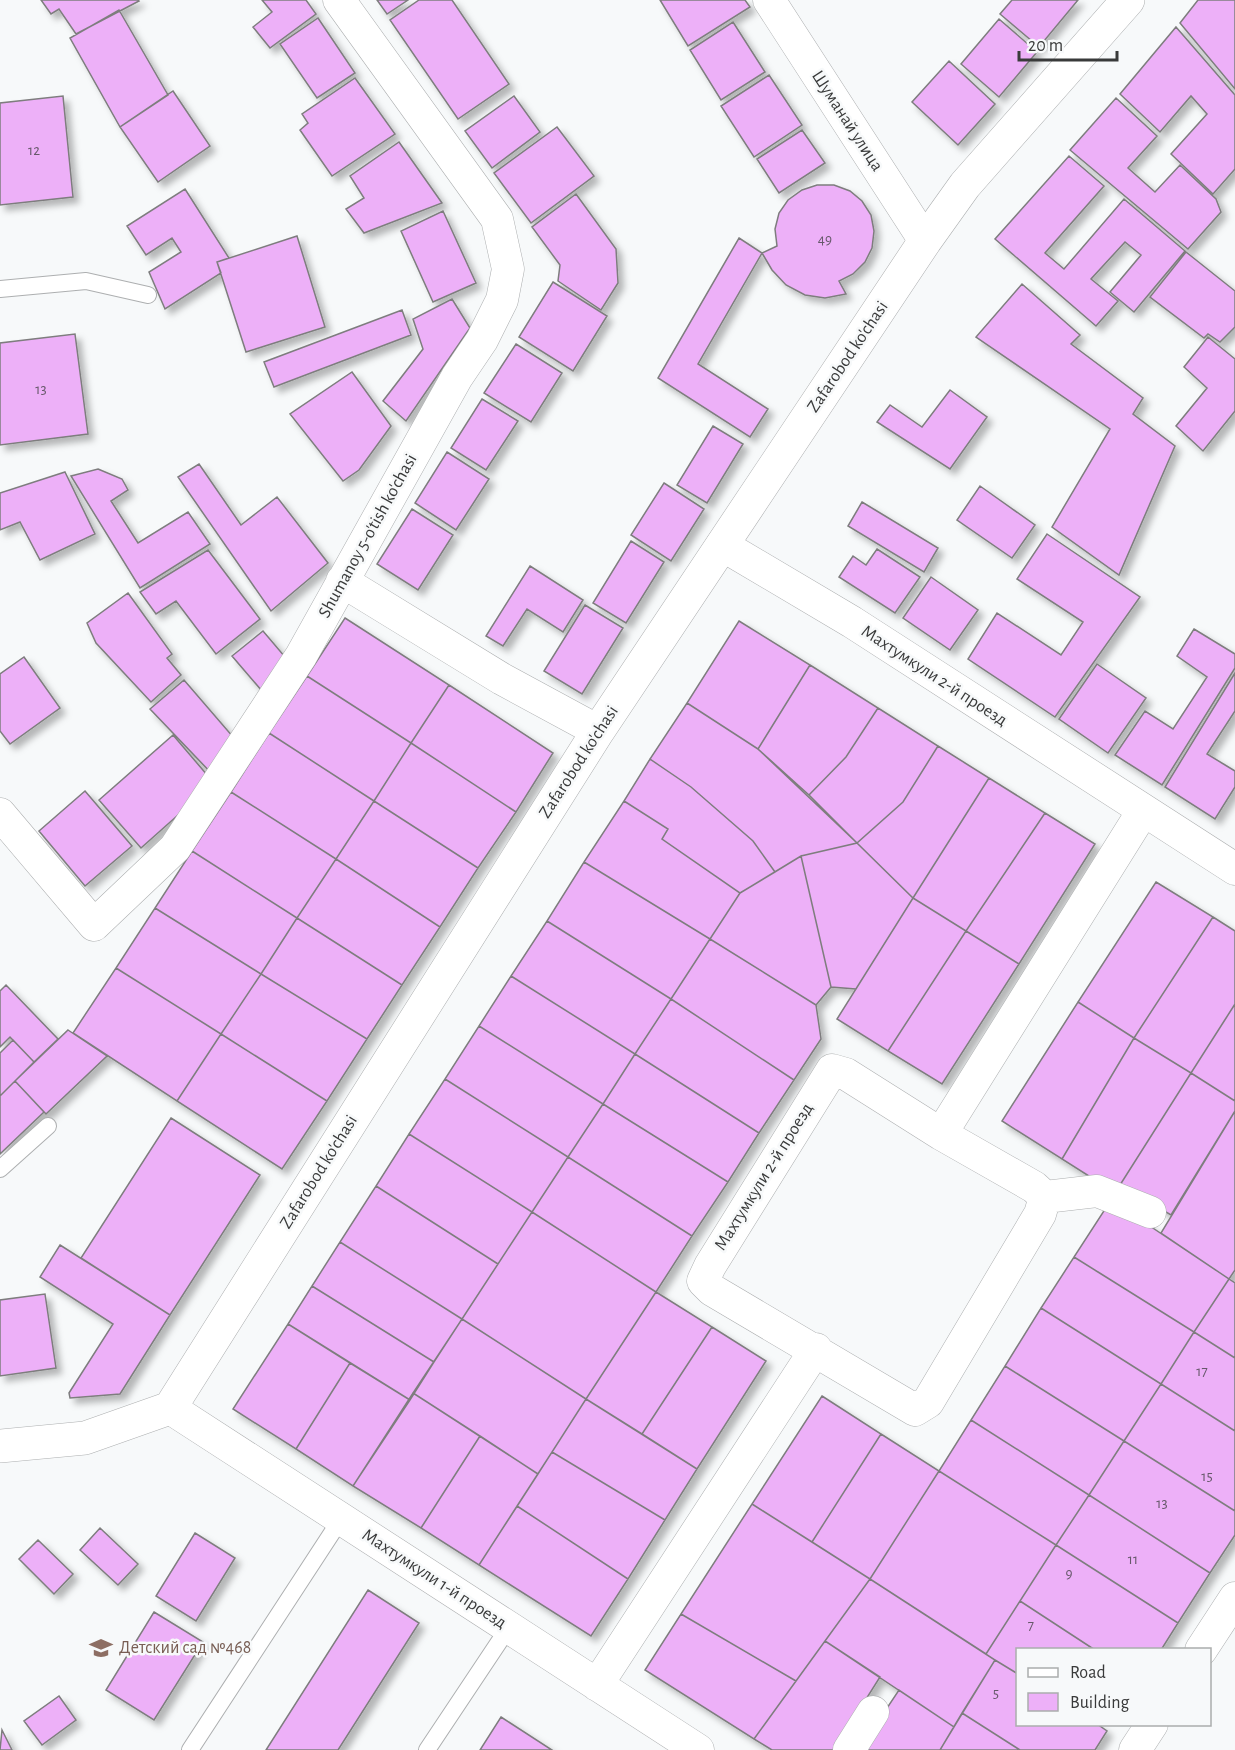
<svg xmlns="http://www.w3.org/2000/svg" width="1235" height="1750" font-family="'Alegreya Sans',sans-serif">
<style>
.building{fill:#edb0f8;stroke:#7e7d7e;stroke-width:1.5;filter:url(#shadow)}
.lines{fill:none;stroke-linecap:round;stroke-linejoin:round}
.lane-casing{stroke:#adafb0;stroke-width:18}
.street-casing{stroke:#adafb0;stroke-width:33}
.secondary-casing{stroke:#adafb0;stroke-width:34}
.lane{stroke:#fff;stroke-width:16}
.street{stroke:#fff;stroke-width:32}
.secondary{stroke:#fff;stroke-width:33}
.labels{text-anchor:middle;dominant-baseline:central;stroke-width:5;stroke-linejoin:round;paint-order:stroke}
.number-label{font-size:15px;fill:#66586a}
.street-label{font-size:18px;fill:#393a3a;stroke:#f7f9fa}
.education-label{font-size:18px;fill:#785e54;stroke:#f7f9fa;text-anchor:start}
</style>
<defs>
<filter id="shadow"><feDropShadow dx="5.5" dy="5.5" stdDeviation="3" flood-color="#0004"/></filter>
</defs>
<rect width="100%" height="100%" fill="#f7f9fa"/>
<!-- building -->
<path class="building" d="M 41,0 L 138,0 L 139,1 L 76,34 L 59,9 L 51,14 Z
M 262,0 L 306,0 L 316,14 L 270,48 L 253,27 L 272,12 Z
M 377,0 L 408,0 L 387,14 Z
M 419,0 L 452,0 L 509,84 L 458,119 L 390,20 Z
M 660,0 L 745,0 L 750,7 L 688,46 Z
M 1012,0 L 1078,0 L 1039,47 L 1000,14 Z
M 1198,0 L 1235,0 L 1235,89 L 1180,23 Z
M 119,10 L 168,95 L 120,127 L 70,38 Z
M 318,18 L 355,73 L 317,98 L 280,44 Z
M 999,19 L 1037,52 L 999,97 L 961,64 Z
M 733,22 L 765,72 L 721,100 L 690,50 Z
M 1176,27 L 1235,95 L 1235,169 L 1213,194 L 1171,154 L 1207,114 L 1191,96 L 1160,132 L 1120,94 Z
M 949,61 L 995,104 L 958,145 L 912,102 Z
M 769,75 L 802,125 L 754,157 L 721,106 Z
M 355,78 L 395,134 L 332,176 L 300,130 L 308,123 L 302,114 Z
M 173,91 L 210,146 L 158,182 L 120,127 Z
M 63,96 L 73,197 L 0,205 L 0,103 Z
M 514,96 L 540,132 L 492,168 L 465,131 Z
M 1116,98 L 1157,136 L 1128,168 L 1155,192 L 1180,165 L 1216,199 L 1221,212 L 1188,249 L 1070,150 Z
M 557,127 L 594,176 L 531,223 L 494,173 Z
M 802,130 L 825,163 L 779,193 L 757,159 Z
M 399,142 L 442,203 L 364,233 L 346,209 L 364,198 L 350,176 Z
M 1069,156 L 1104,186 L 1045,253 L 1064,269 L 1124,199 L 1185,251 L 1134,312 L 1110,292 L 1141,255 L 1125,242 L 1091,279 L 1118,301 L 1096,326 L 995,239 Z
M 817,185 L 834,185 L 850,191 L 862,201 L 871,215 L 874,231 L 872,248 L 865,262 L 853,274 L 839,281 L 846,294 L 825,298 L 805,295 L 786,285 L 772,270 L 762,253 L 777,246 L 775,229 L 779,213 L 788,200 L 802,190 Z
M 185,189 L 229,258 L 217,262 L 221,273 L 165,309 L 149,272 L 181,252 L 172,238 L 146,255 L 127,226 Z
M 576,194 L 616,249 L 618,283 L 601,310 L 558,281 L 560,265 L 532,227 Z
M 443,211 L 476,283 L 433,302 L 401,231 Z
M 297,236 L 325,327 L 246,352 L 217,262 Z
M 739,238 L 762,253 L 698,364 L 768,409 L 750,437 L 658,378 Z
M 1186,252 L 1235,291 L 1235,327 L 1220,342 L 1208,334 L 1204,338 L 1150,297 Z
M 553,282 L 607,316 L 573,371 L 519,337 Z
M 1022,284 L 1080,335 L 1071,344 L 1143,398 L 1133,414 L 1175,446 L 1119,575 L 1052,527 L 1110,429 L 976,337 Z
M 452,299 L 470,328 L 406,421 L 383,401 L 423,349 L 413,319 Z
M 402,310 L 411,335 L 274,387 L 264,362 Z
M 75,334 L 88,434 L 0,445 L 0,343 Z
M 1208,337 L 1235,359 L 1235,411 L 1203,451 L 1176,426 L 1207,388 L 1184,367 Z
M 516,344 L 562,373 L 531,422 L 484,393 Z
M 352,372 L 391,426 L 359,470 L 343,481 L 290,414 Z
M 950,390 L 987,417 L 950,469 L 877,422 L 890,405 L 922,427 Z
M 482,399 L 518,421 L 486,470 L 451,448 Z
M 713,426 L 743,444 L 707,503 L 677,485 Z
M 447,452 L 489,479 L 456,530 L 415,503 Z
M 199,464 L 241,525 L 277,497 L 328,563 L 271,611 L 178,477 Z
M 98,469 L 122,479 L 128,490 L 111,501 L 138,543 L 188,512 L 210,544 L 140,588 L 71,476 Z
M 65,472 L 95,534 L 40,560 L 20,522 L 0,530 L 0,493 Z
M 664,483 L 704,509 L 671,561 L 631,535 Z
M 980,486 L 1035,525 L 1012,558 L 957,520 Z
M 862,502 L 938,548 L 924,572 L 848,526 Z
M 412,509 L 453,535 L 418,590 L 377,564 Z
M 1047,534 L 1140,597 L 1055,717 L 968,659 L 997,613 L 1061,655 L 1083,622 L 1017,579 Z
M 631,541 L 664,562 L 626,623 L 593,603 Z
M 877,549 L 920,577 L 895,613 L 839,577 L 853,556 L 866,565 Z
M 208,550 L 260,619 L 216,654 L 176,601 L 156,614 L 140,592 Z
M 530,566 L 583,600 L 563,632 L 527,609 L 503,646 L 486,636 Z
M 931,577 L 978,610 L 950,650 L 903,618 Z
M 128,593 L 172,654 L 167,658 L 181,675 L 151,702 L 96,643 L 87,623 Z
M 585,605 L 623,628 L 582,694 L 544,671 Z
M 345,618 L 449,685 L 411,743 L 307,676 Z
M 739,621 L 810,665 L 758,749 L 687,703 Z
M 1194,629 L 1235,654 L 1235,668 L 1162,785 L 1115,755 L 1145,711 L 1173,729 L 1207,677 L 1177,656 Z
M 263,631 L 291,664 L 268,698 L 232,656 Z
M 24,657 L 60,708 L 10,744 L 0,731 L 0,674 Z
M 1097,664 L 1146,698 L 1108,753 L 1059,719 Z
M 810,665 L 878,708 L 846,757 L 809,795 L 758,749 Z
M 1235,673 L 1235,711 L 1207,754 L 1235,771 L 1235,787 L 1215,819 L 1165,787 Z
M 307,676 L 411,743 L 374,801 L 269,733 Z
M 184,680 L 240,745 L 215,777 L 150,709 Z
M 449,685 L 553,753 L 516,812 L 411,743 Z
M 687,703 L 758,749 L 857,843 L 801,856 L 775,872 L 753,841 L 691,787 L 650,759 Z
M 878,708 L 938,746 L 903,802 L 857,843 L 809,795 L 846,757 Z
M 269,733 L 374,801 L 336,859 L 231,792 Z
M 173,735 L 214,783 L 141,848 L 99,800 Z
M 411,743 L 516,812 L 478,868 L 374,801 Z
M 938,746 L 989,778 L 913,898 L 857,843 L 903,802 Z
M 650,759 L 691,787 L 753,841 L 775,872 L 740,893 L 662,839 L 668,829 L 624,801 Z
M 989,778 L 1045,813 L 966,931 L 913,898 Z
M 85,791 L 132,846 L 85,886 L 39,831 Z
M 231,792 L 336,859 L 297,918 L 192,851 Z
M 374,801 L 478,868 L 440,927 L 336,859 Z
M 624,801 L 668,829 L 662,839 L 740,893 L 710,939 L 584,862 Z
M 1045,813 L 1095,844 L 1019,964 L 966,931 Z
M 857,843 L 913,898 L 856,989 L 831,987 L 801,856 Z
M 192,851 L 297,918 L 261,974 L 155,908 Z
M 801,856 L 831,987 L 816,1005 L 710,939 L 740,893 Z
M 336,859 L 440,927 L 402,985 L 297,918 Z
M 584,862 L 710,939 L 671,999 L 547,921 Z
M 1156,882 L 1213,917 L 1134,1038 L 1078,1002 Z
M 913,898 L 966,931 L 888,1051 L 837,1019 Z
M 155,908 L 261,974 L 221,1034 L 116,968 Z
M 1213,917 L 1235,931 L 1235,1004 L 1191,1073 L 1134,1038 Z
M 297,918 L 402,985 L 367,1039 L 261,974 Z
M 547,921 L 671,999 L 635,1054 L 511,976 Z
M 966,931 L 1019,964 L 942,1084 L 888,1051 Z
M 710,939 L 816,1005 L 821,1039 L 794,1080 L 671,999 Z
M 116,968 L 221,1034 L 177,1101 L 73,1033 Z
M 261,974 L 367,1039 L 327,1101 L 221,1034 Z
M 511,976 L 635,1054 L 603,1104 L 479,1026 Z
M 6,985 L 58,1039 L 34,1062 L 10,1037 L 0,1047 L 0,991 Z
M 671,999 L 794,1080 L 759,1133 L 635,1054 Z
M 1078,1002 L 1134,1038 L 1062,1159 L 1002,1121 Z
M 1235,1004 L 1235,1101 L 1191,1073 Z
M 479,1026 L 603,1104 L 568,1157 L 445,1079 Z
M 68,1030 L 107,1056 L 46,1114 L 15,1081 Z
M 221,1034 L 327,1101 L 282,1169 L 177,1101 Z
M 1134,1038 L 1191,1073 L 1120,1185 L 1092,1178 L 1062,1159 Z
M 13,1040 L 34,1062 L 0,1096 L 0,1053 Z
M 635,1054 L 759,1133 L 728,1182 L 603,1104 Z
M 1191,1073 L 1235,1101 L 1235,1111 L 1171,1215 L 1120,1185 Z
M 445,1079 L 568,1157 L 532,1212 L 409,1134 Z
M 15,1081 L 44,1112 L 0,1154 L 0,1096 Z
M 603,1104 L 728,1182 L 692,1236 L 568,1157 Z
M 1235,1111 L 1235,1270 L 1229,1279 L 1161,1233 Z
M 171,1118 L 260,1175 L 170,1315 L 81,1258 Z
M 409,1134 L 532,1212 L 498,1264 L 376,1186 Z
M 568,1157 L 692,1236 L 656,1292 L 532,1212 Z
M 376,1186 L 498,1264 L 462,1319 L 340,1242 Z
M 1111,1200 L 1229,1279 L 1194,1332 L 1074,1257 Z
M 532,1212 L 656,1292 L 586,1399 L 462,1319 Z
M 340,1242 L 462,1319 L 434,1362 L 312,1286 Z
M 60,1245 L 170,1315 L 120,1394 L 70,1398 L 69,1393 L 113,1324 L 40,1277 Z
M 1074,1257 L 1194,1332 L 1161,1384 L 1041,1308 Z
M 1229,1279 L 1235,1283 L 1235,1358 L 1194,1332 Z
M 312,1286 L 434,1362 L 410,1400 L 288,1324 Z
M 656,1292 L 712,1327 L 642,1434 L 586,1399 Z
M 45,1294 L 56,1368 L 0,1376 L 0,1300 Z
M 1041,1308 L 1161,1384 L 1124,1441 L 1005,1366 Z
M 462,1319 L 586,1399 L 538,1474 L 413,1393 Z
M 288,1324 L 350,1363 L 296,1449 L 233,1409 Z
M 712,1327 L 766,1361 L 697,1469 L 642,1434 Z
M 1194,1332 L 1235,1358 L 1235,1431 L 1161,1384 Z
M 350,1363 L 410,1400 L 353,1486 L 296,1449 Z
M 1005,1366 L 1124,1441 L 1089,1495 L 971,1420 Z
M 1161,1384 L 1235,1431 L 1235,1511 L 1124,1441 Z
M 413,1393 L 480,1436 L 421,1528 L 353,1486 Z
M 822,1396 L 881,1434 L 812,1542 L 752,1504 Z
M 586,1399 L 697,1469 L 665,1520 L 552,1452 Z
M 971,1420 L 1089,1495 L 1056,1545 L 939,1471 Z
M 881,1434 L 939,1471 L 870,1579 L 812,1542 Z
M 480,1436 L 538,1474 L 479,1565 L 421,1528 Z
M 1124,1441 L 1235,1511 L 1235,1535 L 1210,1573 L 1089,1495 Z
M 552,1452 L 665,1520 L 628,1579 L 517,1506 Z
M 939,1471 L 1056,1545 L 986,1654 L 870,1579 Z
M 1089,1495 L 1210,1573 L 1178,1623 L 1056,1545 Z
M 752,1504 L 870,1579 L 796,1681 L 681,1614 Z
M 517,1506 L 628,1579 L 591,1636 L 479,1565 Z
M 100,1528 L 138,1564 L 118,1585 L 80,1550 Z
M 195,1533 L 235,1558 L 196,1621 L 156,1596 Z
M 38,1540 L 73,1574 L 54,1594 L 19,1559 Z
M 1056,1545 L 1178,1623 L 1161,1650 L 1095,1650 L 1020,1601 Z
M 870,1579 L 995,1660 L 954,1727 L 825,1641 Z
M 368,1590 L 419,1623 L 338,1750 L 266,1750 Z
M 1020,1601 L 1095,1650 L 1018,1650 L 1018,1674 L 995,1660 L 986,1654 Z
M 154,1612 L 203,1642 L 154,1720 L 106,1690 Z
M 681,1614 L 796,1681 L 754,1739 L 645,1670 Z
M 825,1641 L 880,1677 L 834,1750 L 772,1750 L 754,1739 Z
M 995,1660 L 1018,1674 L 1018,1724 L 1097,1724 L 1107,1731 L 1095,1750 L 1020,1750 L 962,1713 Z
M 899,1690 L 954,1727 L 940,1750 L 859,1750 Z
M 59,1696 L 76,1720 L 42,1745 L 24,1721 Z
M 962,1713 L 1020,1750 L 940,1750 Z
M 501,1717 L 552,1750 L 480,1750 Z
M 2,1730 L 12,1750 L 0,1750 Z"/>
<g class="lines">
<!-- lane casing -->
<g class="lane-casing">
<path id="lane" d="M 0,289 L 86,281 L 148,295
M 0,1169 L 48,1126
M 190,1750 L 341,1519
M 427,1750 L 509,1627"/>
</g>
<!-- street casing -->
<g class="street-casing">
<path id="street" d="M 769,0 L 925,241
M 722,545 L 852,622 L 1235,869
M 342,581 L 502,679 L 598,731
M 0,814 L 94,925 L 175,848 L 301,656 L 457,377 L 482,340 L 502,300 L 508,269 L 497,219 L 339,0
M 832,1070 L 846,1074 L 941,1134 L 1034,1187 L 1045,1197 L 1040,1214 L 928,1402 L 915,1410 L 712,1290 L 703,1281 L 710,1266 Z
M 941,1134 L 1143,811
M 1045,1197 L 1097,1191 L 1150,1212
M 170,1408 L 698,1750
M 1201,1650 L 1235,1598
M 597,1685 L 816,1349
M 849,1750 L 873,1712
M 1135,1750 L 1152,1724"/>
</g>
<!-- secondary casing -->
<g class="secondary-casing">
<path id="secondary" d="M 0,1446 L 85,1438 L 170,1408 L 598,731 L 925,241 L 965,185 L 1128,0"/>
</g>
<!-- lane -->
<use href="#lane" class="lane"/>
<!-- street -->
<use href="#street" class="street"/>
<!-- secondary -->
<use href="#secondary" class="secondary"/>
</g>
<!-- icons -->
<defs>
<g id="school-bare" transform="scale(1.8)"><path d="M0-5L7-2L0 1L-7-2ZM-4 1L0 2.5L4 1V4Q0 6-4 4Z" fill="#8d6e63" stroke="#f7f9fa" stroke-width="2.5" paint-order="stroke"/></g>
</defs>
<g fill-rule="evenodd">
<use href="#school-bare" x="101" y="1648"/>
</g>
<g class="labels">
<!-- number labels -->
<g class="number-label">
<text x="34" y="150">12</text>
<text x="825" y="239">49</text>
<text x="41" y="389">13</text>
<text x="1202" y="1371">17</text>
<text x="1207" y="1476">15</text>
<text x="1162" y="1503">13</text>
<text x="1133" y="1559">11</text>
<text x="1069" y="1573">9</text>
<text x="1031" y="1625">7</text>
<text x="996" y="1693">5</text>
</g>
<!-- street labels -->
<g class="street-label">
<text transform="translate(847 121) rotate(57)">Шуманай улица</text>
<text transform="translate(848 357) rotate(-56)">Zafarobod ko'chasi</text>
<text transform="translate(368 536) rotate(-61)">Shumanoy 5-o'tish ko'chasi</text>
<text transform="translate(934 676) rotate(33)">Махтумкули 2-й проезд</text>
<text transform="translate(579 762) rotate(-57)">Zafarobod ko'chasi</text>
<text transform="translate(319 1172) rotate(-58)">Zafarobod ko'chasi</text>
<text transform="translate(764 1177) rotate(-58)">Махтумкули 2-й проезд</text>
<text transform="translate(434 1579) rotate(33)">Махтумкули 1-й проезд</text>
</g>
<!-- education labels -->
<g class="education-label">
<text x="119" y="1648">Детский сад №468</text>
</g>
</g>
<!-- legend -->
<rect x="1016" y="1648" width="195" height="78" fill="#f7f9fa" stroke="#abadad" stroke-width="1.5"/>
<rect x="1028" y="1668" width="30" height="9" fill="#ffffff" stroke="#abadad" stroke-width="1.5"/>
<text x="1070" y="1678" font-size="18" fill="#393a3a">Road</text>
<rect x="1028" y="1693" width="30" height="18" fill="#edb0f8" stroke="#abadad" stroke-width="1.5"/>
<text x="1070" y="1708" font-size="18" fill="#393a3a">Building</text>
<!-- scale -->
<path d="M1019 51v9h98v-9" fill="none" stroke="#393a3a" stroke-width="3"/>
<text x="1028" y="51" font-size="18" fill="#393a3a" stroke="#f7f9fa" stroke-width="4.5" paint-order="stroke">20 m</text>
</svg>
